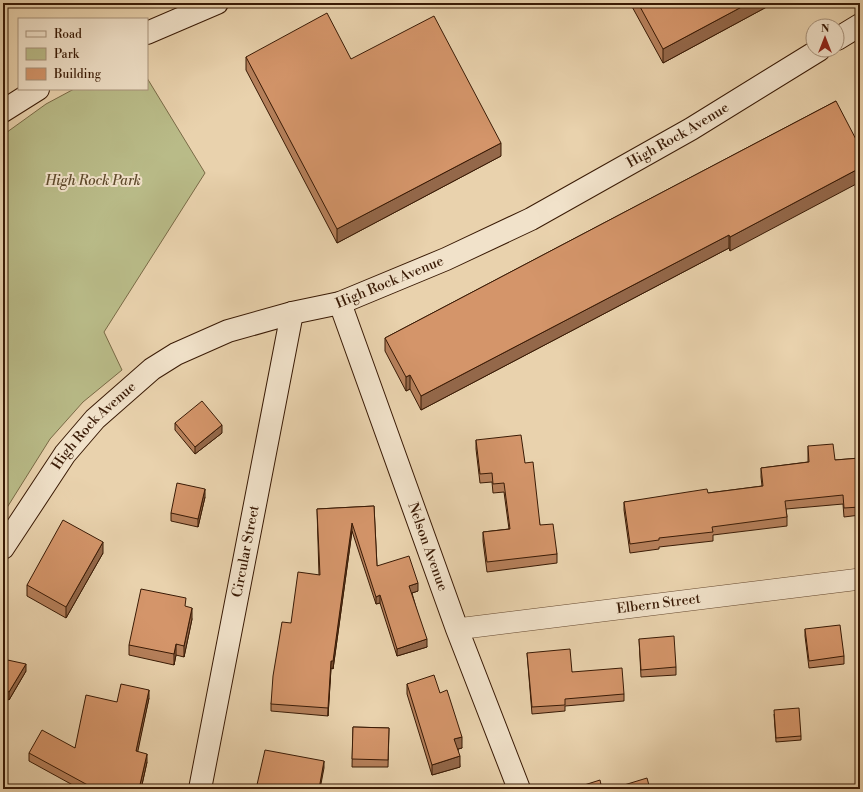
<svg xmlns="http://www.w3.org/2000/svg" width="863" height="792" font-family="'Libre Bodoni',serif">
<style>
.green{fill:#b9bb88;stroke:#796a46}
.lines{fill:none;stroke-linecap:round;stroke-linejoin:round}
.street-casing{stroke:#65482f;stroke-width:22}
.secondary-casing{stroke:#391a05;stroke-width:24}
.street{stroke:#f1e2ca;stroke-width:21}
.secondary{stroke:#f1e2ca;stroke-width:22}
.wall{fill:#b6805b;stroke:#391a05}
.shaded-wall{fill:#94684a;stroke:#391a05}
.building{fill:#d4956a;stroke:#391a05}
.labels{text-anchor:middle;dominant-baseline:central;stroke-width:4;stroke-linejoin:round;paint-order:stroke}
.street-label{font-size:14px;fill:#391a05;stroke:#f1e2ca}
.park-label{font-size:14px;font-style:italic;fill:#5f4a2c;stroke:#f1e2ca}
</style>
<rect width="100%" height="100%" fill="#e9d2ad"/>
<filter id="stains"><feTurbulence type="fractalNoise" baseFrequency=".005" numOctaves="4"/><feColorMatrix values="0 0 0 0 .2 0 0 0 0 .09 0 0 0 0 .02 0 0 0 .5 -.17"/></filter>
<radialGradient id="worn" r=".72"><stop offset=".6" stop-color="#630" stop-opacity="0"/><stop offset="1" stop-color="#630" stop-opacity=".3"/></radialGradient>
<!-- green -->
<path class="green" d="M 147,78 L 205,173 L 104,332 L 122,370 L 83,402 L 50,439 L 3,514 L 3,135 L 46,104 L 74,89 L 147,89 Z"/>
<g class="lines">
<!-- street casing -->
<g class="street-casing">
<g id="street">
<path id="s1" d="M 457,629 L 860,579"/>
</g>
</g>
<!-- secondary casing -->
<g class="secondary-casing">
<g id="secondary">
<path d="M 147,33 L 217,3"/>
<path d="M 837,39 L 860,25"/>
<path d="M 3,111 L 38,89"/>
<path id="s2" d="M 340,303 L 457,629 L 519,789"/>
<path id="s3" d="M 3,548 L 65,454 L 95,419 L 152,369 L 176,354 L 228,331 L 292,313 L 340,303 L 446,259 L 531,219 L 691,129 L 819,50"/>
<path id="s4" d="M 200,789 L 292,313"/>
</g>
</g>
<!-- street -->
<use href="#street" class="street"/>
<!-- secondary -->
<use href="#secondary" class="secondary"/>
</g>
<!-- wall -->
<path class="wall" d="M 630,3 L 774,3 L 663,63 Z
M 246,57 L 351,59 L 501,156 L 337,243 L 246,70 Z
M 836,101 L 730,251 L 729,248 L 421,410 L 410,389 L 406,391 L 385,351 L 385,338 Z
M 175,423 L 222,433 L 195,454 L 175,430 Z
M 476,440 L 525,463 L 540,525 L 557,554 L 557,563 L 487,572 L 483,541 L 483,532 L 509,529 L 504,492 L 493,493 L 492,482 L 480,483 L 476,449 Z
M 808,446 L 835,460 L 860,458 L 860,515 L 844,517 L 843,504 L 786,509 L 787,517 L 787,526 L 713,535 L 713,541 L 659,547 L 659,549 L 630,553 L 624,510 L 624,502 L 708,493 L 762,486 L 761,477 L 761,468 L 808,462 Z
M 205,497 L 198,527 L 171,521 L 171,513 Z
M 374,506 L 377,566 L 418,591 L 412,593 L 427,647 L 397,656 L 380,603 L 376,604 L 352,531 L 333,669 L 331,668 L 328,716 L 271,711 L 271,704 L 291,623 L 319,575 L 317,509 Z
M 103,553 L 66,618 L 27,596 L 27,585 Z
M 186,607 L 192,619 L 184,657 L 176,655 L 174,665 L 129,655 L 129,645 Z
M 805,629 L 844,656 L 844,664 L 809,668 L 805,636 Z
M 639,639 L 676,667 L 676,675 L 641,677 Z
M 527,653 L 624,694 L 624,701 L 565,706 L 565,711 L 532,714 Z
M 3,659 L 26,671 L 9,700 L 3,696 Z
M 407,684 L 440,693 L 462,748 L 458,749 L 460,767 L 432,775 L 407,694 Z
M 149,698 L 137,752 L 147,762 L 141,789 L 80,789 L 29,761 L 29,753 L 75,748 L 117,702 Z
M 774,714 L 801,736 L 801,740 L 776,742 Z
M 353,727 L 389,728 L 388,767 L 352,767 Z"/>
<!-- shaded-wall -->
<path class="shaded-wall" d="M 749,3 L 774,3 L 663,63 L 663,49 Z
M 501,143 L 501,156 L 337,243 L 337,229 Z
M 860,168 L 860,182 L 730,251 L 730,237 Z
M 729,235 L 729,248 L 421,410 L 421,396 Z
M 410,375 L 410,389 L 406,391 L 406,377 Z
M 222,425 L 222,433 L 195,454 L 195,447 Z
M 205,489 L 205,497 L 198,527 L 198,519 Z
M 352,523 L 352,531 L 333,669 L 333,661 Z
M 103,542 L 103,553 L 66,618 L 66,607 Z
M 418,583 L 418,591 L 409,594 L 409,586 Z
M 380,595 L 380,603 L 376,604 L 376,597 Z
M 192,608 L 192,619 L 184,657 L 184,646 Z
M 427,639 L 427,647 L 397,656 L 397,649 Z
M 176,644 L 176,655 L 174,665 L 174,654 Z
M 331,661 L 331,668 L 328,716 L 328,708 Z
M 26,664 L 26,671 L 9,700 L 9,692 Z
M 149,690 L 149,698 L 136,760 L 136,751 Z
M 462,737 L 462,748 L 454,750 L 454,739 Z
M 147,754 L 147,762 L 141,789 L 139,789 Z
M 460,756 L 460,767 L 432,775 L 432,765 Z
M 324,761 L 324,768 L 320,789 L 319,789 Z"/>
<!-- building -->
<path class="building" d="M 638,3 L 749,3 L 663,49 Z
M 327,13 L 351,59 L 434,16 L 501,143 L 337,229 L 246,57 Z
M 836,101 L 860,147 L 860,168 L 730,237 L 729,235 L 421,396 L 410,375 L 406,377 L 385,338 Z
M 202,401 L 222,425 L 195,447 L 175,423 Z
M 521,435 L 525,463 L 533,462 L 540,525 L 553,524 L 557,554 L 487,562 L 483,532 L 510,529 L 504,483 L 493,484 L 492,473 L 480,474 L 476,440 Z
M 833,444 L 835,460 L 860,458 L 860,507 L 844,508 L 843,495 L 785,501 L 787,517 L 712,527 L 713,532 L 659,538 L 659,540 L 630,544 L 624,502 L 707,489 L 708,493 L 763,486 L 761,468 L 809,462 L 808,446 Z
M 177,483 L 205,489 L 198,519 L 171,513 Z
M 374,506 L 377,566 L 409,556 L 418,583 L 409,586 L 427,639 L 397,649 L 380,595 L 376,597 L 352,523 L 333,661 L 331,661 L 328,708 L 271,704 L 273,676 L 282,622 L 291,623 L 298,572 L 320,575 L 317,509 Z
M 63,520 L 103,542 L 66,607 L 27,585 Z
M 141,589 L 186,598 L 185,606 L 192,608 L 184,646 L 176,644 L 174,654 L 129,645 Z
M 840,625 L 844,656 L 809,661 L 805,629 Z
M 674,636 L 676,667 L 641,670 L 639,639 Z
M 570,649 L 572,672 L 622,668 L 624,694 L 565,699 L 565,705 L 532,707 L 527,653 Z
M 3,659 L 26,664 L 9,692 L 3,689 Z
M 434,675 L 440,693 L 447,690 L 462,737 L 454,739 L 460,756 L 432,765 L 407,684 Z
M 121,684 L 149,690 L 136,751 L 147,754 L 139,789 L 95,789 L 29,753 L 42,730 L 75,748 L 86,695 L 117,702 Z
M 799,708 L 801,736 L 776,738 L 774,710 Z
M 353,727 L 389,728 L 388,760 L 352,759 Z
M 265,750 L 324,761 L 319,789 L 256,789 Z
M 647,778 L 650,789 L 611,789 Z
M 600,780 L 602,789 L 579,789 L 578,787 Z"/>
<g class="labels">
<!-- street labels -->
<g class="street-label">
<text stroke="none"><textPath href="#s3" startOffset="813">High Rock Avenue</textPath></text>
<text stroke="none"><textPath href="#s3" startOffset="489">High Rock Avenue</textPath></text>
<text stroke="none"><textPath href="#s3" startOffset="153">High Rock Avenue</textPath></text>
<text stroke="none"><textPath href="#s2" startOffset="259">Nelson Avenue</textPath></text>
<text stroke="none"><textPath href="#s4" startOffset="242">Circular Street</textPath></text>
<text stroke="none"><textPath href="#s1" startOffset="203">Elbern Street</textPath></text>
</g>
<!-- park labels -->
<g class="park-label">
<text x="93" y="181">High Rock Park</text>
</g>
</g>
<!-- margin -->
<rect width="863" height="792" fill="none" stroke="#e9d2ad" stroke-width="16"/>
<rect x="4" y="4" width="855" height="784" fill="none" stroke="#391a05" stroke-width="2"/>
<rect x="8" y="8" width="847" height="776" fill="none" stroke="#391a05"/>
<!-- legend -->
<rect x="18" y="18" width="130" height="72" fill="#f1e2ca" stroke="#a7927b"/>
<rect x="26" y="31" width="20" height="6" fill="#f1e2ca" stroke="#a7927b"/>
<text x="54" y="38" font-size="12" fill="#391a05">Road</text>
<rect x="26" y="48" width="20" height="12" fill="#b9bb88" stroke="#a7927b"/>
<text x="54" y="58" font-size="12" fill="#391a05">Park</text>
<rect x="26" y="68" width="20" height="12" fill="#d4956a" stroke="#a7927b"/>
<text x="54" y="78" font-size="12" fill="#391a05">Building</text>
<!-- north arrow -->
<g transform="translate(825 38)"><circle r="19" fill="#f1e2ca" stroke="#a7927b"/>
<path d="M0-3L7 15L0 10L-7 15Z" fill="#8f2418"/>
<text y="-6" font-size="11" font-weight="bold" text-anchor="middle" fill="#391a05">N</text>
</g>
<rect width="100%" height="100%" filter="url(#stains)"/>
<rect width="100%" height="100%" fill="url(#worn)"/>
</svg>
